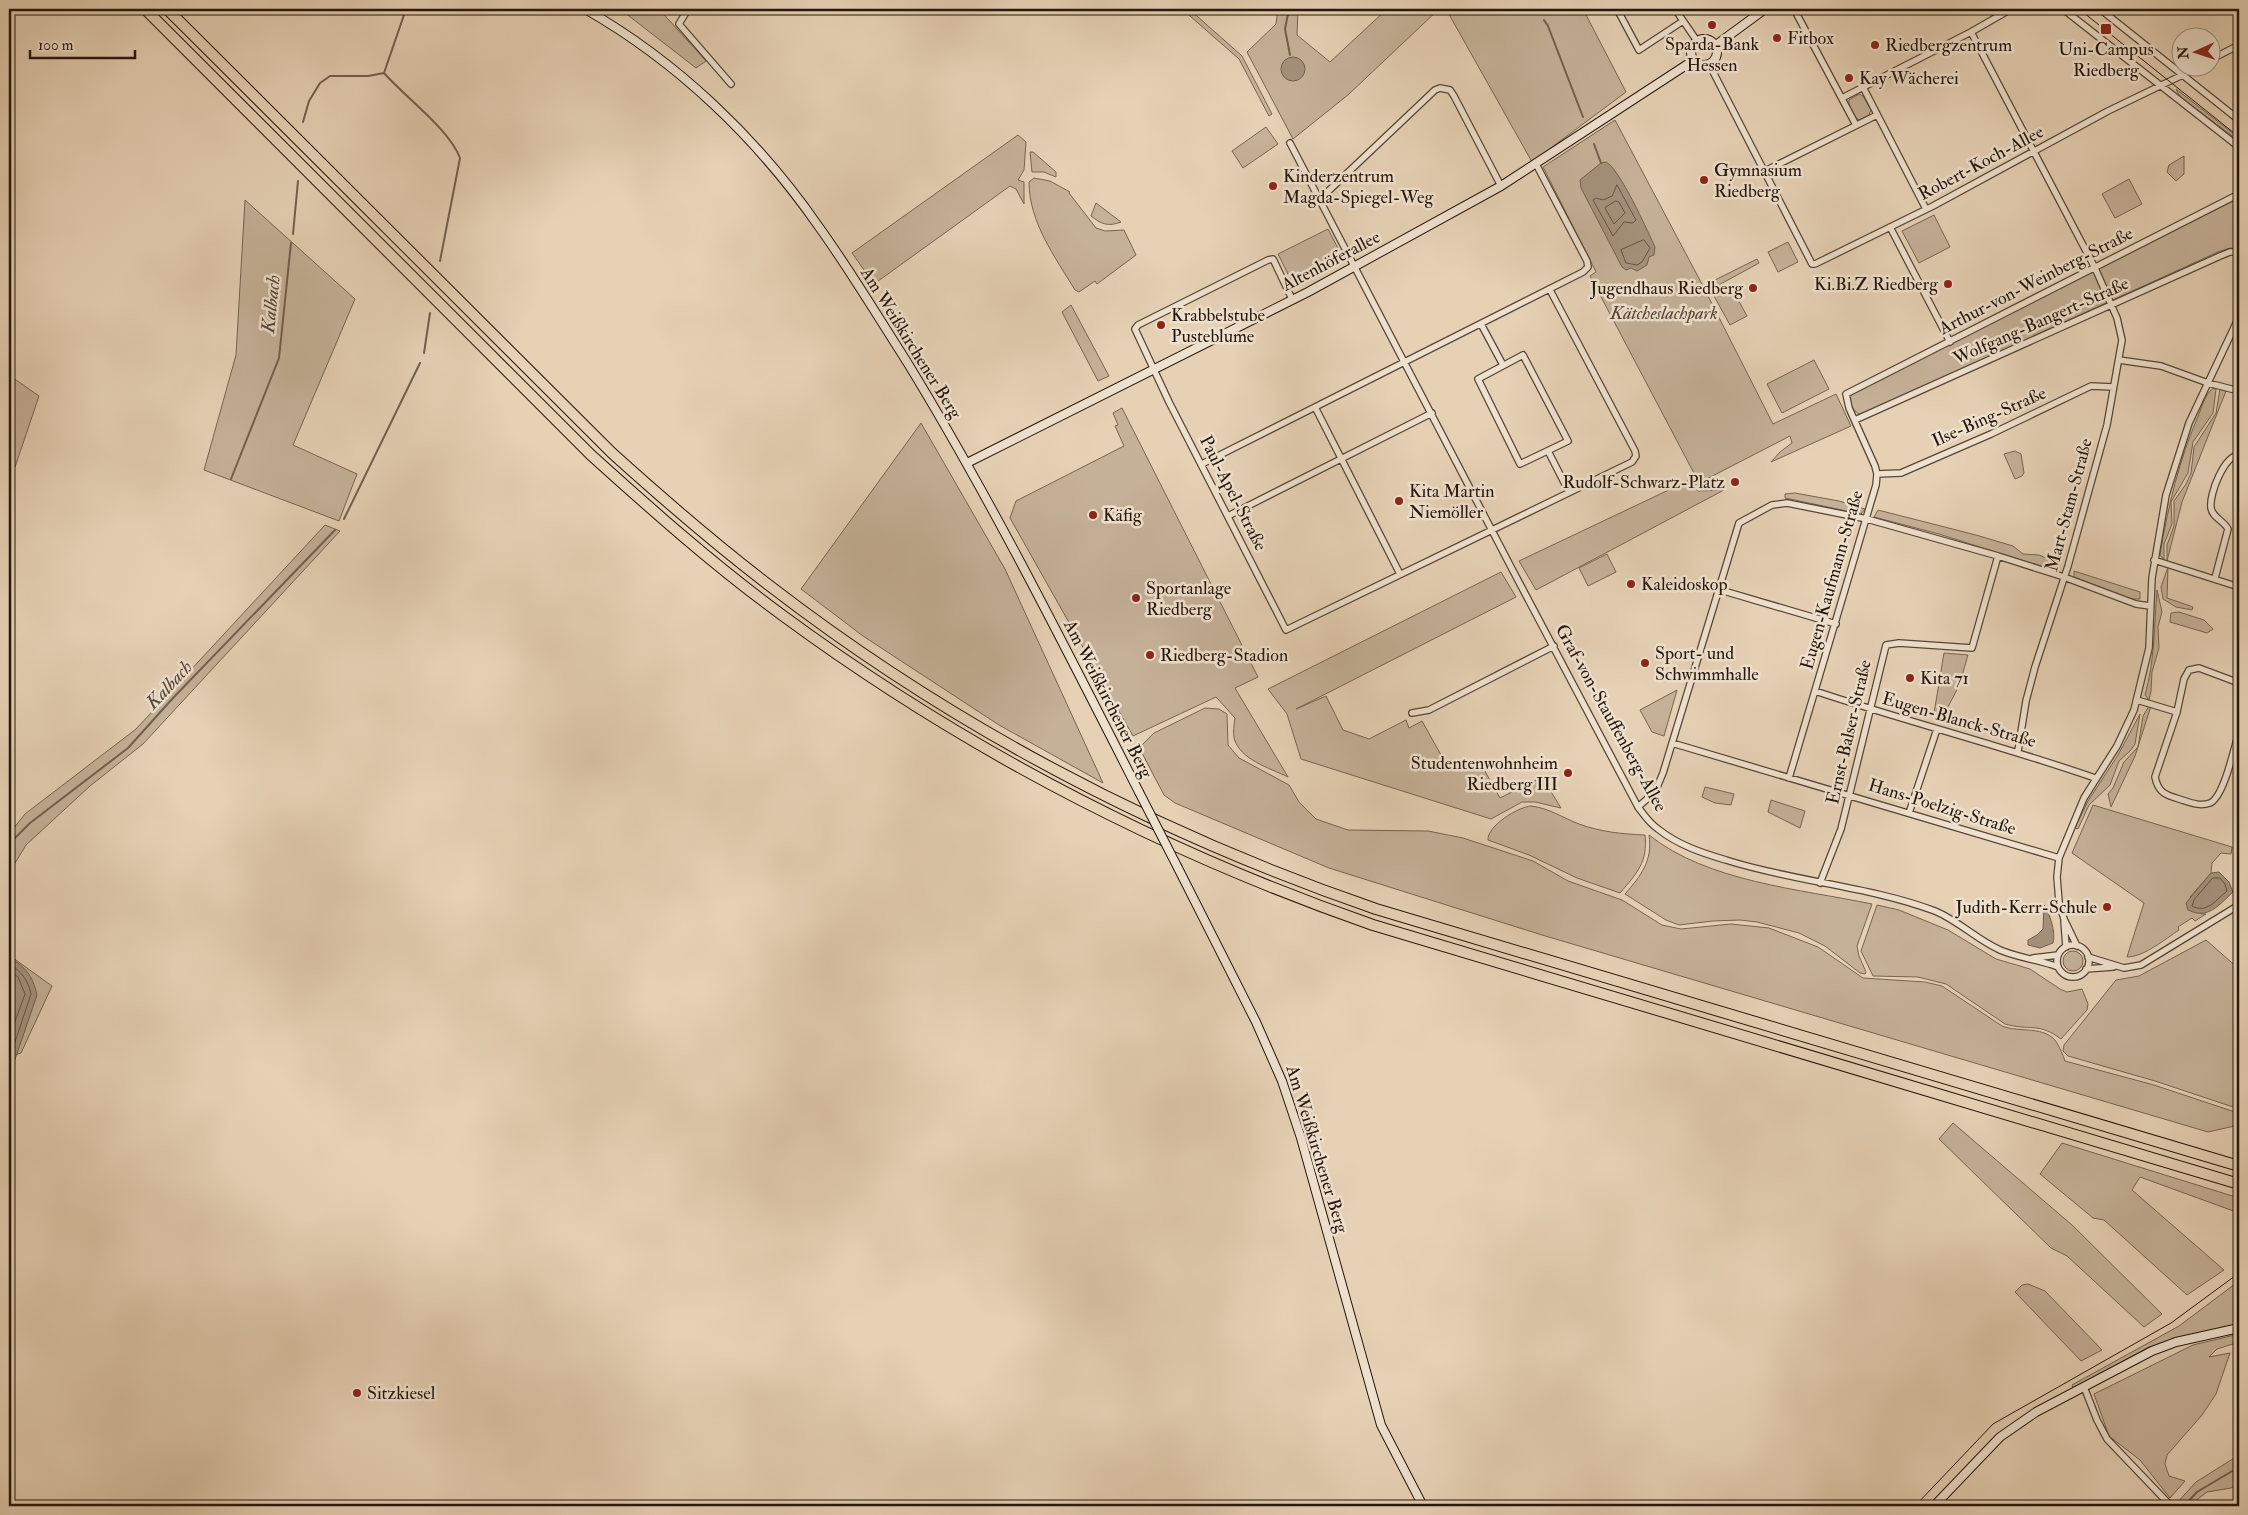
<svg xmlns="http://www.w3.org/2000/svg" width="2248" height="1515" font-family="'IM FELL Double Pica',serif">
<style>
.green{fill:#c5b198;stroke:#756452}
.water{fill:#a4917b;stroke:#71604e}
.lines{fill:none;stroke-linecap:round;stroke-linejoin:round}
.shore{stroke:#645443;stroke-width:1}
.stream{stroke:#71604e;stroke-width:2}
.street-casing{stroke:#554536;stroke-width:8}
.secondary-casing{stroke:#25160b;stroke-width:10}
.highway-casing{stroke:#25160b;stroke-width:12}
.street{stroke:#efe1cf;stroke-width:5.5}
.secondary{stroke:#efe1cf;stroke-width:8}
.highway{stroke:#e6d1b5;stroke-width:10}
.tram{stroke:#25160b;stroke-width:1}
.secondary-bridge-casing{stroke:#25160b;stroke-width:10;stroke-linecap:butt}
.secondary-bridge{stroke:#efe1cf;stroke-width:8}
.poi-dot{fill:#8f2418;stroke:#efe1cf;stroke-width:2}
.labels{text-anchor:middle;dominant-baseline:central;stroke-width:5;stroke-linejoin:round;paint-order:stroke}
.poi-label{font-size:18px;fill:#25160b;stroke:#efe1cf;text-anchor:start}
.street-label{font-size:18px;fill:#25160b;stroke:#efe1cf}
.park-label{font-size:18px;font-style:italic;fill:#554435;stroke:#efe1cf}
.water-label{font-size:19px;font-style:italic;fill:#584738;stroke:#efe1cf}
</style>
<rect width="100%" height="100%" fill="#e6d1b5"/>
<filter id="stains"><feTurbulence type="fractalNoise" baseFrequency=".004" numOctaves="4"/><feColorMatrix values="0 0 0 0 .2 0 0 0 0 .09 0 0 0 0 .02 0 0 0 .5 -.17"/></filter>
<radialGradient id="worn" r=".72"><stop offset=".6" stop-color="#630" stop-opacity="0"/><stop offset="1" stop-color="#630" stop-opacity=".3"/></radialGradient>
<!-- green -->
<path class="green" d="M 620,9 L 659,9 L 706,61 L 696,68 Z
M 1182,9 L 1189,9 L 1242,56 L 1272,114 L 1269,116 L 1239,59 Z
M 1278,9 L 1298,9 L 1297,35 L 1330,62 L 1387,9 L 1439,9 L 1349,94 L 1293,139 L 1247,52 L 1276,24 Z
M 1446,9 L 1583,9 L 1626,92 L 1532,162 Z
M 2176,89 L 2239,138 L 2239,141 L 2180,97 Z
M 1859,94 L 1863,96 L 1871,110 L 1869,115 L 1859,120 C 1853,117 1848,106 1849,100 Z
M 1615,120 L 1703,286 L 1757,259 L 1759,263 L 1706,292 L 1773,424 L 1836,394 L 1851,426 L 1771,462 L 1780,452 L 1792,443 L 1790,436 L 1693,486 L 1698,491 L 1724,490 L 1536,590 L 1519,561 L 1696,477 L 1590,276 L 1596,272 L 1543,167 Z
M 1266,127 L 1278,144 L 1243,168 L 1232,151 Z
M 1018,135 L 1026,142 L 1024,170 L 1018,180 L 1024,182 L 1024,204 L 1016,189 L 1010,186 L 874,284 L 852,253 Z
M 1030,152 L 1033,152 L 1056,172 L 1056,177 L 1044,172 L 1032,172 Z
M 2184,156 L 2184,174 L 2176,181 L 2167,172 L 2169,165 Z
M 1034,178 L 1050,181 L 1070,192 L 1069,193 L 1096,228 L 1105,231 L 1124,230 L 1136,255 L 1097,284 L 1095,281 L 1079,292 L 1075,290 C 1055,257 1029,222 1029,182 Z
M 2129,179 L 2142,204 L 2115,218 L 2102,194 Z
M 2239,198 L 2239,249 L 2230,248 L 2218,252 L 1861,415 C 1851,410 1848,402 1852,393 Z
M 245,200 L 355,299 L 293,445 L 357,474 L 339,521 L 204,470 L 236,355 Z
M 1096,203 L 1121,222 C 1108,227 1101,224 1091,216 Z
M 1934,215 L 1950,247 L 1919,263 L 1902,231 Z
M 1328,229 L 1343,258 L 1293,284 L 1278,254 Z
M 1788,242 L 1798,262 L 1778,272 L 1768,252 Z
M 1731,287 L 1747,316 L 1730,325 L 1714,296 Z
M 1071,305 L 1109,376 L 1098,381 L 1062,312 Z
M 1814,360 L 1829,389 L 1782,413 L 1767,384 Z
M 9,375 L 39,396 L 15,467 L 9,464 Z
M 2214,388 L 2216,389 L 2213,413 L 2193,442 L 2188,473 L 2171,502 L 2172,524 L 2164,544 L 2164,560 L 2160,555 C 2168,506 2179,460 2199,414 C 2202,406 2206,392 2214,388 Z
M 2220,389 L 2226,391 L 2182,502 L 2167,561 L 2167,545 L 2174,526 L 2174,501 L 2186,484 L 2191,473 L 2194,447 L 2216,413 Z
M 1122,408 L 1258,677 L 1235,688 L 1288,777 C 1270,768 1240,760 1234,738 C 1233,732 1234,725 1235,718 L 1216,697 L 1133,736 L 1010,518 L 1016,501 L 1124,446 L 1115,426 L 1118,425 L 1113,413 Z
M 921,423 L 1005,569 L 1103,783 L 999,725 L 863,636 L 801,589 Z
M 2015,451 L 2021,454 L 2024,473 L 2022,476 L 2015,479 L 2004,454 Z
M 1795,493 L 1839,501 L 1865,509 L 1861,514 L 1785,498 L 1785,494 Z
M 1878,510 L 1976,535 L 2013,546 L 2023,554 L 2039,555 L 2060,564 L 2059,572 L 1939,534 L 1874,517 Z
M 325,525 L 340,531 L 143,744 L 90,786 L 26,845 L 9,873 L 9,834 L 25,814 L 136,729 Z
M 1607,554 L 1616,572 L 1588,586 L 1579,568 Z
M 2168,567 L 2167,598 L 2193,607 L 2192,610 L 2176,607 L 2163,599 L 2161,587 Z
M 2074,571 L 2140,592 L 2140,599 L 2131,599 L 2074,577 Z
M 1501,572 L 1516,597 L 1296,709 L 1326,696 L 1343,730 L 1369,739 L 1406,720 L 1409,728 L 1422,721 L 1450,771 L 1478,759 L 1500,798 L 1542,777 L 1561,808 L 1535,802 L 1522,802 L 1491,819 L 1301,759 L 1287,714 L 1268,689 Z
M 2157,590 L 2162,612 L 2158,627 L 2159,648 L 2152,672 L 2151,691 L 2149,700 L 2145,695 C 2155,660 2154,626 2157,590 Z
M 2179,612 L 2204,620 L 2213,629 L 2207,633 L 2170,622 L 2171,613 Z
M 1944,653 L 1968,655 L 1959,686 L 1941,720 L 1936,720 L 1937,715 L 1934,713 Z
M 1677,690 L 1664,736 L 1652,732 L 1640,710 Z
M 2149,706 L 2151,706 L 2135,756 L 2111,807 L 2108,794 L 2113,788 L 2124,762 L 2138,747 L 2143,716 Z
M 1205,708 L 1219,709 L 1227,714 L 1228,745 L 1239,758 L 1289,785 L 1299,802 L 1316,819 L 1348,830 L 1428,831 L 1463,838 L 1533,861 L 1568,881 L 1622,900 L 1662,925 L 1681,929 L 1731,924 L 1769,928 L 1818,947 L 1863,978 L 1925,982 L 1942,986 L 2002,1026 C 2019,1033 2046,1025 2057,1043 C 2060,1048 2063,1055 2065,1061 L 2154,1085 L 2235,1112 L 2239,1117 L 2239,1125 L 2208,1132 L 1542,935 L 1329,868 L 1175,803 L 1164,795 L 1142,753 L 1142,745 L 1154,733 Z
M 2140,714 L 2135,744 L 2130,751 L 2119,761 L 2110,785 L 2089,805 L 2078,829 L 2075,828 L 2088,801 L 2118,755 Z
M 1705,787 L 1734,794 L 1731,805 L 1715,803 L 1702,797 Z
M 1771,800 L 1805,811 L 1800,828 L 1768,812 Z
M 2093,805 L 2232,847 L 2231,854 L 2221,853 L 2212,863 L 2211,873 L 2190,897 L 2201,914 L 2206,914 L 2195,921 L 2192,918 L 2178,927 L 2179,930 C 2165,939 2144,957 2127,957 L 2144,903 L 2072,853 Z
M 1531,806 C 1549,808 1563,818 1579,824 C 1601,832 1622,834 1645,835 C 1648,862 1637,873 1620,893 L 1577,878 L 1529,855 L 1488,840 C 1487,826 1518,807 1531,806 Z
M 1649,835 C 1708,882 1800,889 1872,904 L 1857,946 L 1859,956 L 1866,972 L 1865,974 L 1860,973 L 1825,946 L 1799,933 L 1757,922 L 1740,920 L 1713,921 L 1679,925 L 1666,920 L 1625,894 C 1641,876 1653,860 1649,835 Z
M 1877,905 L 1899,910 L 1948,930 L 1996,959 L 2030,969 L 2060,989 L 2067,992 L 2082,989 L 2088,1004 L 2087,1010 L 2061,1039 C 2039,1022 2029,1031 2005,1024 L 1946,984 L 1918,977 L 1873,976 L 1861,951 Z
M 2206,940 L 2239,969 L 2239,1109 L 2155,1081 L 2068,1056 L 2063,1051 L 2064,1045 L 2116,980 L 2139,976 Z
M2063 961a10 10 0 1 1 20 0a10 10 0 1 1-20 0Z
M 9,955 L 52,986 L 21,1053 L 12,1056 Z
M 1953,1123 L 2072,1225 L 2162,1314 L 2144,1327 L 2067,1256 L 2051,1248 L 1939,1139 Z
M 2062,1143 L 2239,1198 L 2239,1213 L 2140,1177 L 2132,1190 L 2224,1270 L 2187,1295 L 2104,1220 L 2093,1218 L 2040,1174 Z
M 2239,1281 L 2239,1324 L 2175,1339 L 2149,1347 L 2073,1388 L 2072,1385 L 2179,1326 Z
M 2028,1284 L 2045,1291 L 2102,1350 L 2081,1361 L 2015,1292 L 2022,1285 Z
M 2239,1334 L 2239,1342 L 2217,1349 L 2209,1357 L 2230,1353 L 2216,1394 L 2202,1415 L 2167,1455 L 2165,1464 L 2169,1476 L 2185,1481 L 2170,1498 L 2140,1460 L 2109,1436 L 2094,1394 L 2193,1345 Z
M 2239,1455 L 2239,1483 L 2231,1488 L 2207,1492 L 2189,1506 L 2175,1505 L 2196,1482 Z"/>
<!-- water -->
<path class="water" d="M1281 69a12 12 0 1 1 24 0a12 12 0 1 1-24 0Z
M 1606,162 C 1620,169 1647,230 1655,247 L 1654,255 L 1649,257 L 1647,265 L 1637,271 L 1631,268 L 1626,270 L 1622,267 L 1581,188 L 1580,180 L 1601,163 Z
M 2219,872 L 2229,882 L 2233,892 C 2219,905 2208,920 2188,910 L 2186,903 L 2211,873 Z
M 2044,905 C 2050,914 2056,932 2053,943 L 2040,948 L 2028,945 L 2028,940 L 2037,935 L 2043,929 Z
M 9,957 C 26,968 32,974 37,995 L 9,1077 Z"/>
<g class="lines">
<!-- shore -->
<path class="shore" d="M 1617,185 L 1636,220 L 1633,223 L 1624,222 L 1613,236 L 1593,200 L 1596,198 L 1603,200 L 1612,196 Z
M 1616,201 L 1619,202 L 1625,213 L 1614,224 L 1605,208 Z
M 1644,240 L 1650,248 L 1642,262 L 1637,265 L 1626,263 L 1621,250 Z
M 2213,878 L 2220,878 L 2225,884 L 2227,891 C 2216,900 2207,914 2192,906 L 2194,900 Z
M 9,963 C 21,972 28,979 31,994 L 9,1060
M 9,970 L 18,977 L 25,994 L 9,1038"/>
<!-- stream -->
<path class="stream" d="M 406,9 L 384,73 C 406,98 449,129 460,158 L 440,261
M 1289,9 L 1285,29 L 1290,55
M 1544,20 L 1548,26 L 1583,117
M 303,122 L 309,101 L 320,83 L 330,76 L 368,76 L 384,73
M 1594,144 L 1601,163
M 293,234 L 298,181
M 424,353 L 430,313
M 231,479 L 279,358 L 291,243
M 344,519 L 420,363
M 9,844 L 30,823 L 128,748 L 173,698 L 335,530
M 2184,1506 L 2197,1492 L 2239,1467"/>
<!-- street casing -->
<g class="street-casing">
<path id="street" d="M 688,9 L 679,24 L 731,84
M 1617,9 L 1639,50 L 1683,21
M 1675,9 L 1697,41
M 1794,9 L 1856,125
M 2063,9 L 2239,147
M 2100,9 L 2239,120
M 1971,32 L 2095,268 L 2117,318 L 2122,340 L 2107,425 L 2068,566 L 2035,667 L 2026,701 L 2018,751
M 2210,60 L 2239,45
M 1709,64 L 1812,264 L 1815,264 L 1933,206 L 2108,111 L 2197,68
M 1863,87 L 1926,209
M 1842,98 L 1971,32 L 2011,9
M 1290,143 L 1511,567 L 1638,807 C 1644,815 1649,823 1658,829 C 1678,845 1702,853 1726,860 C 1795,882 1868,886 1935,911 C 1959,921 1977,940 2000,950 C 2019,958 2040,960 2058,967
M 1765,171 L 1877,115
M 1321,198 L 1435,90 L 1440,88 L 1450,90 L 1454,96 L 1501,186
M 1890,227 L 1950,342
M 1292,299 L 1274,261 L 1273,259 L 1268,260 L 1138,325 L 1135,329 L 1169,402 L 1286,630 L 1632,462 L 1636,456 L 1635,451 L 1550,290
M 1481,324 L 1503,365
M 1523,355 L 1568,441 L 1520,464 L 1478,379 Z
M 2119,360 L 2161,366 L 2208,383 L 2239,391
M 1315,407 L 1400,574
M 1855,420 L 2220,256 L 2230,252 L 2239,252
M 1548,451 L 1569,492
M 1202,464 L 1583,272 L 1588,267 L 1587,261 L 1536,164
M 1877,474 L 1901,473 L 1991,434 L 2091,386 L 2113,387
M 1228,516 L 1432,413
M 2154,560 L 2239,587
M 2215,578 L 2228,529 C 2224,521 2212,517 2211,508 C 2209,494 2224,456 2239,455
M 1717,589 L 1836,624
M 2239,683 L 2199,668 L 2189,670 L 2184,679 L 2177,712 L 2155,777 C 2158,792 2165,795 2179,799 C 2189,802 2199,807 2210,803 C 2224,797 2234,748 2239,732
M 1815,691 C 1908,722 2003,746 2095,778
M 2137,700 L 2177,712
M 1412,713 L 1429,710 L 1554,646
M 1672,743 L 2059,858
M 1789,778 L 1876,485 L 1877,474 L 1875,466 L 1849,408 L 1846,394 L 2239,194
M 1638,807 L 1655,792 L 1663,773 L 1739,523 L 1772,505 L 1787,503 L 1867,519 L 1998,556 L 2064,577 L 2136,604 L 2150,606
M 1909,813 L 1937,729
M 1820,883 L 1841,829 L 1886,645 L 1899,643 L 1972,648 L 1998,556
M 2064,921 L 2066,947
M2057 961a16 16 0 1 1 32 0a16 16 0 1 1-32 0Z
M 2077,946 L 2064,919 L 2059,902 L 2057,877 L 2059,858 L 2084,798 L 2117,746 L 2134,710 L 2149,648 L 2152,578 L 2166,495 L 2189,423 L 2239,317
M 2088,957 L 2124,968 L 2141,965 L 2239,905
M 2033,958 L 2058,955
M 2086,969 L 2113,967
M 2084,1387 L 2097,1420 L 2107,1439 L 2171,1506"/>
</g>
<!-- secondary casing -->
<g class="secondary-casing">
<path id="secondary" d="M 585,9 C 678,62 758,139 819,227 C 850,270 878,317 907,362 C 992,501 1065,647 1139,792
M1691 52a13 13 0 1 1 26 0a13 13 0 1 1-26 0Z
M 1716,45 L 1765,9
M 967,463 L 1308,292 L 1501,186 L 1694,60
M 1178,868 L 1256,1022 L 1282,1081 L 1301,1138 L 1381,1425 L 1423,1506
M 1934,1506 L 2000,1437 L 2036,1412 L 2152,1351 L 2176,1342 L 2239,1328"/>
</g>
<!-- highway casing -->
<g class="highway-casing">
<path id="highway" d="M 145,9 L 591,455 C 653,511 715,566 782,615 C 964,749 1160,851 1373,925 L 2239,1184
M 167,9 L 612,453 C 663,499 715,544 770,586 C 953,727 1158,834 1376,909 L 2239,1166"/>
</g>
<!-- street -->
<use href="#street" class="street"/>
<!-- secondary -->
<use href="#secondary" class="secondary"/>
<!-- highway -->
<use href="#highway" class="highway"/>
<!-- tram -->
<path class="tram" d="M 2079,9 L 2239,137
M 1915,1506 L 1993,1424 L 2171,1323 L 2239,1273"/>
<!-- secondary-bridge casing -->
<g class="secondary-bridge-casing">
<path id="secondary-bridge" d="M 1139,792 L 1178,868"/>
</g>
<!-- secondary-bridge -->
<use href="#secondary-bridge" class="secondary-bridge"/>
</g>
<!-- markers -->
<g class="poi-dot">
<circle cx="1712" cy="25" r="5"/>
<rect x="2100" y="23" width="12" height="12" rx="2.5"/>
<circle cx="1777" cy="38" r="5"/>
<circle cx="1875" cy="45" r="5"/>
<circle cx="1849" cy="78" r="5"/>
<circle cx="1704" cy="180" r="5"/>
<circle cx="1273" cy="186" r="5"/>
<circle cx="1948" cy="284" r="5"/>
<circle cx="1753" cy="288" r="5"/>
<circle cx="1161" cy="325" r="5"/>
<circle cx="1735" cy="482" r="5"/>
<circle cx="1399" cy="501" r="5"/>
<circle cx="1093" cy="515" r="5"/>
<circle cx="1631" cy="584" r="5"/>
<circle cx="1136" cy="598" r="5"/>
<circle cx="1150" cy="655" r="5"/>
<circle cx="1645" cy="663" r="5"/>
<circle cx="1910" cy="678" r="5"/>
<circle cx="1568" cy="773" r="5"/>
<circle cx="2107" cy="907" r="5"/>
<circle cx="357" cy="1393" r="5"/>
</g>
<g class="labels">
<!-- poi labels -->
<g class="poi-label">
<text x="1787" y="38">Fitbox</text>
<text x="1712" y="44" text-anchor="middle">Sparda-Bank<tspan x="1712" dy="21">Hessen</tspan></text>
<text x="1885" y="45">Riedbergzentrum</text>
<text x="2106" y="49" text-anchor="middle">Uni-Campus<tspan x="2106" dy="21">Riedberg</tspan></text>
<text x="1859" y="78">Kay Wächerei</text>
<text x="1714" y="170">Gymnasium<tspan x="1714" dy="21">Riedberg</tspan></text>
<text x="1283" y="176">Kinderzentrum<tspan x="1283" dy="21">Magda-Spiegel-Weg</tspan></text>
<text x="1938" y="284" text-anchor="end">Ki.Bi.Z Riedberg</text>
<text x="1743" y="288" text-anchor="end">Jugendhaus Riedberg</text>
<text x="1171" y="315">Krabbelstube<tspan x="1171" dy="21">Pusteblume</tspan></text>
<text x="1725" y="482" text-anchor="end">Rudolf-Schwarz-Platz</text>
<text x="1409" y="491">Kita Martin<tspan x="1409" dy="21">Niemöller</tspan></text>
<text x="1103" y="515">Käfig</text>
<text x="1641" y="584">Kaleidoskop</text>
<text x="1146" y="588">Sportanlage<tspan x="1146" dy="21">Riedberg</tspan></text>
<text x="1655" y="653">Sport- und<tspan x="1655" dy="21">Schwimmhalle</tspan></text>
<text x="1160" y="655">Riedberg-Stadion</text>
<text x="1920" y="678">Kita 71</text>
<text x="1558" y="763" text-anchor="end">Studentenwohnheim<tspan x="1558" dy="21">Riedberg III</tspan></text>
<text x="2097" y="907" text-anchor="end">Judith-Kerr-Schule</text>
<text x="367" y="1393">Sitzkiesel</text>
</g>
<!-- street labels -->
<g class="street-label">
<text transform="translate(1981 163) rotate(-28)">Robert-Koch-Allee</text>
<text transform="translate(1331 261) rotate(-28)">Altenhöferallee</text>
<text transform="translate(2036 281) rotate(-27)">Arthur-von-Weinberg-Straße</text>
<text transform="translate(2041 321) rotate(-24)">Wolfgang-Bangert-Straße</text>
<text transform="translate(911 343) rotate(58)">Am Weißkirchener Berg</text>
<text transform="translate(1989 417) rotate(-24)">Ilse-Bing-Straße</text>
<text transform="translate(1233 493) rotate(63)">Paul-Apel-Straße</text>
<text transform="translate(2069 505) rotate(-75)">Mart-Stam-Straße</text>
<text transform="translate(1832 580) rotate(-74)">Eugen-Kaufmann-Straße</text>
<text transform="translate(1108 699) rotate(63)">Am Weißkirchener Berg</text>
<text transform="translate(1611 718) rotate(61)">Graf-von-Stauffenberg-Allee</text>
<text transform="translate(1959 720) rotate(16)">Eugen-Blanck-Straße</text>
<text transform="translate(1849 732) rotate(-77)">Ernst-Balser-Straße</text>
<text transform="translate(1942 807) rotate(17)">Hans-Poelzig-Straße</text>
<text transform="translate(1317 1149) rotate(73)">Am Weißkirchener Berg</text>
</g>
<!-- park labels -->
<g class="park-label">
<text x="1664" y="313">Kätcheslachpark</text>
</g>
<!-- water labels -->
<g class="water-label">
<text transform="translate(271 304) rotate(-84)">Kalbach</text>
<text transform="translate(169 685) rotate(-47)">Kalbach</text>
</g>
</g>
<!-- margin -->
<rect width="2248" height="1515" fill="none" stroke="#e6d1b5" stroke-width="30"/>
<rect x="10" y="10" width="2228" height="1495" fill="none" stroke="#25160b" stroke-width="2.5"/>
<rect x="15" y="15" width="2218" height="1485" fill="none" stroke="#25160b"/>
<!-- north arrow -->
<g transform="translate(2196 52) rotate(267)"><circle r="24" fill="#efe1cf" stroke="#9e9081"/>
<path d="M0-4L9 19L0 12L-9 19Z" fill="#8f2418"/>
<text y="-8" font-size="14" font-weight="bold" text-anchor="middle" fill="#25160b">N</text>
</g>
<!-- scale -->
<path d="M30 50v8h105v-8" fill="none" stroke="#25160b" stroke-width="2.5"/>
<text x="38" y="50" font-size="15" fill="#25160b" stroke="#efe1cf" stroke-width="4" paint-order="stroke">100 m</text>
<rect width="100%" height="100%" filter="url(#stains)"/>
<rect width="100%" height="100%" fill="url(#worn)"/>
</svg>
